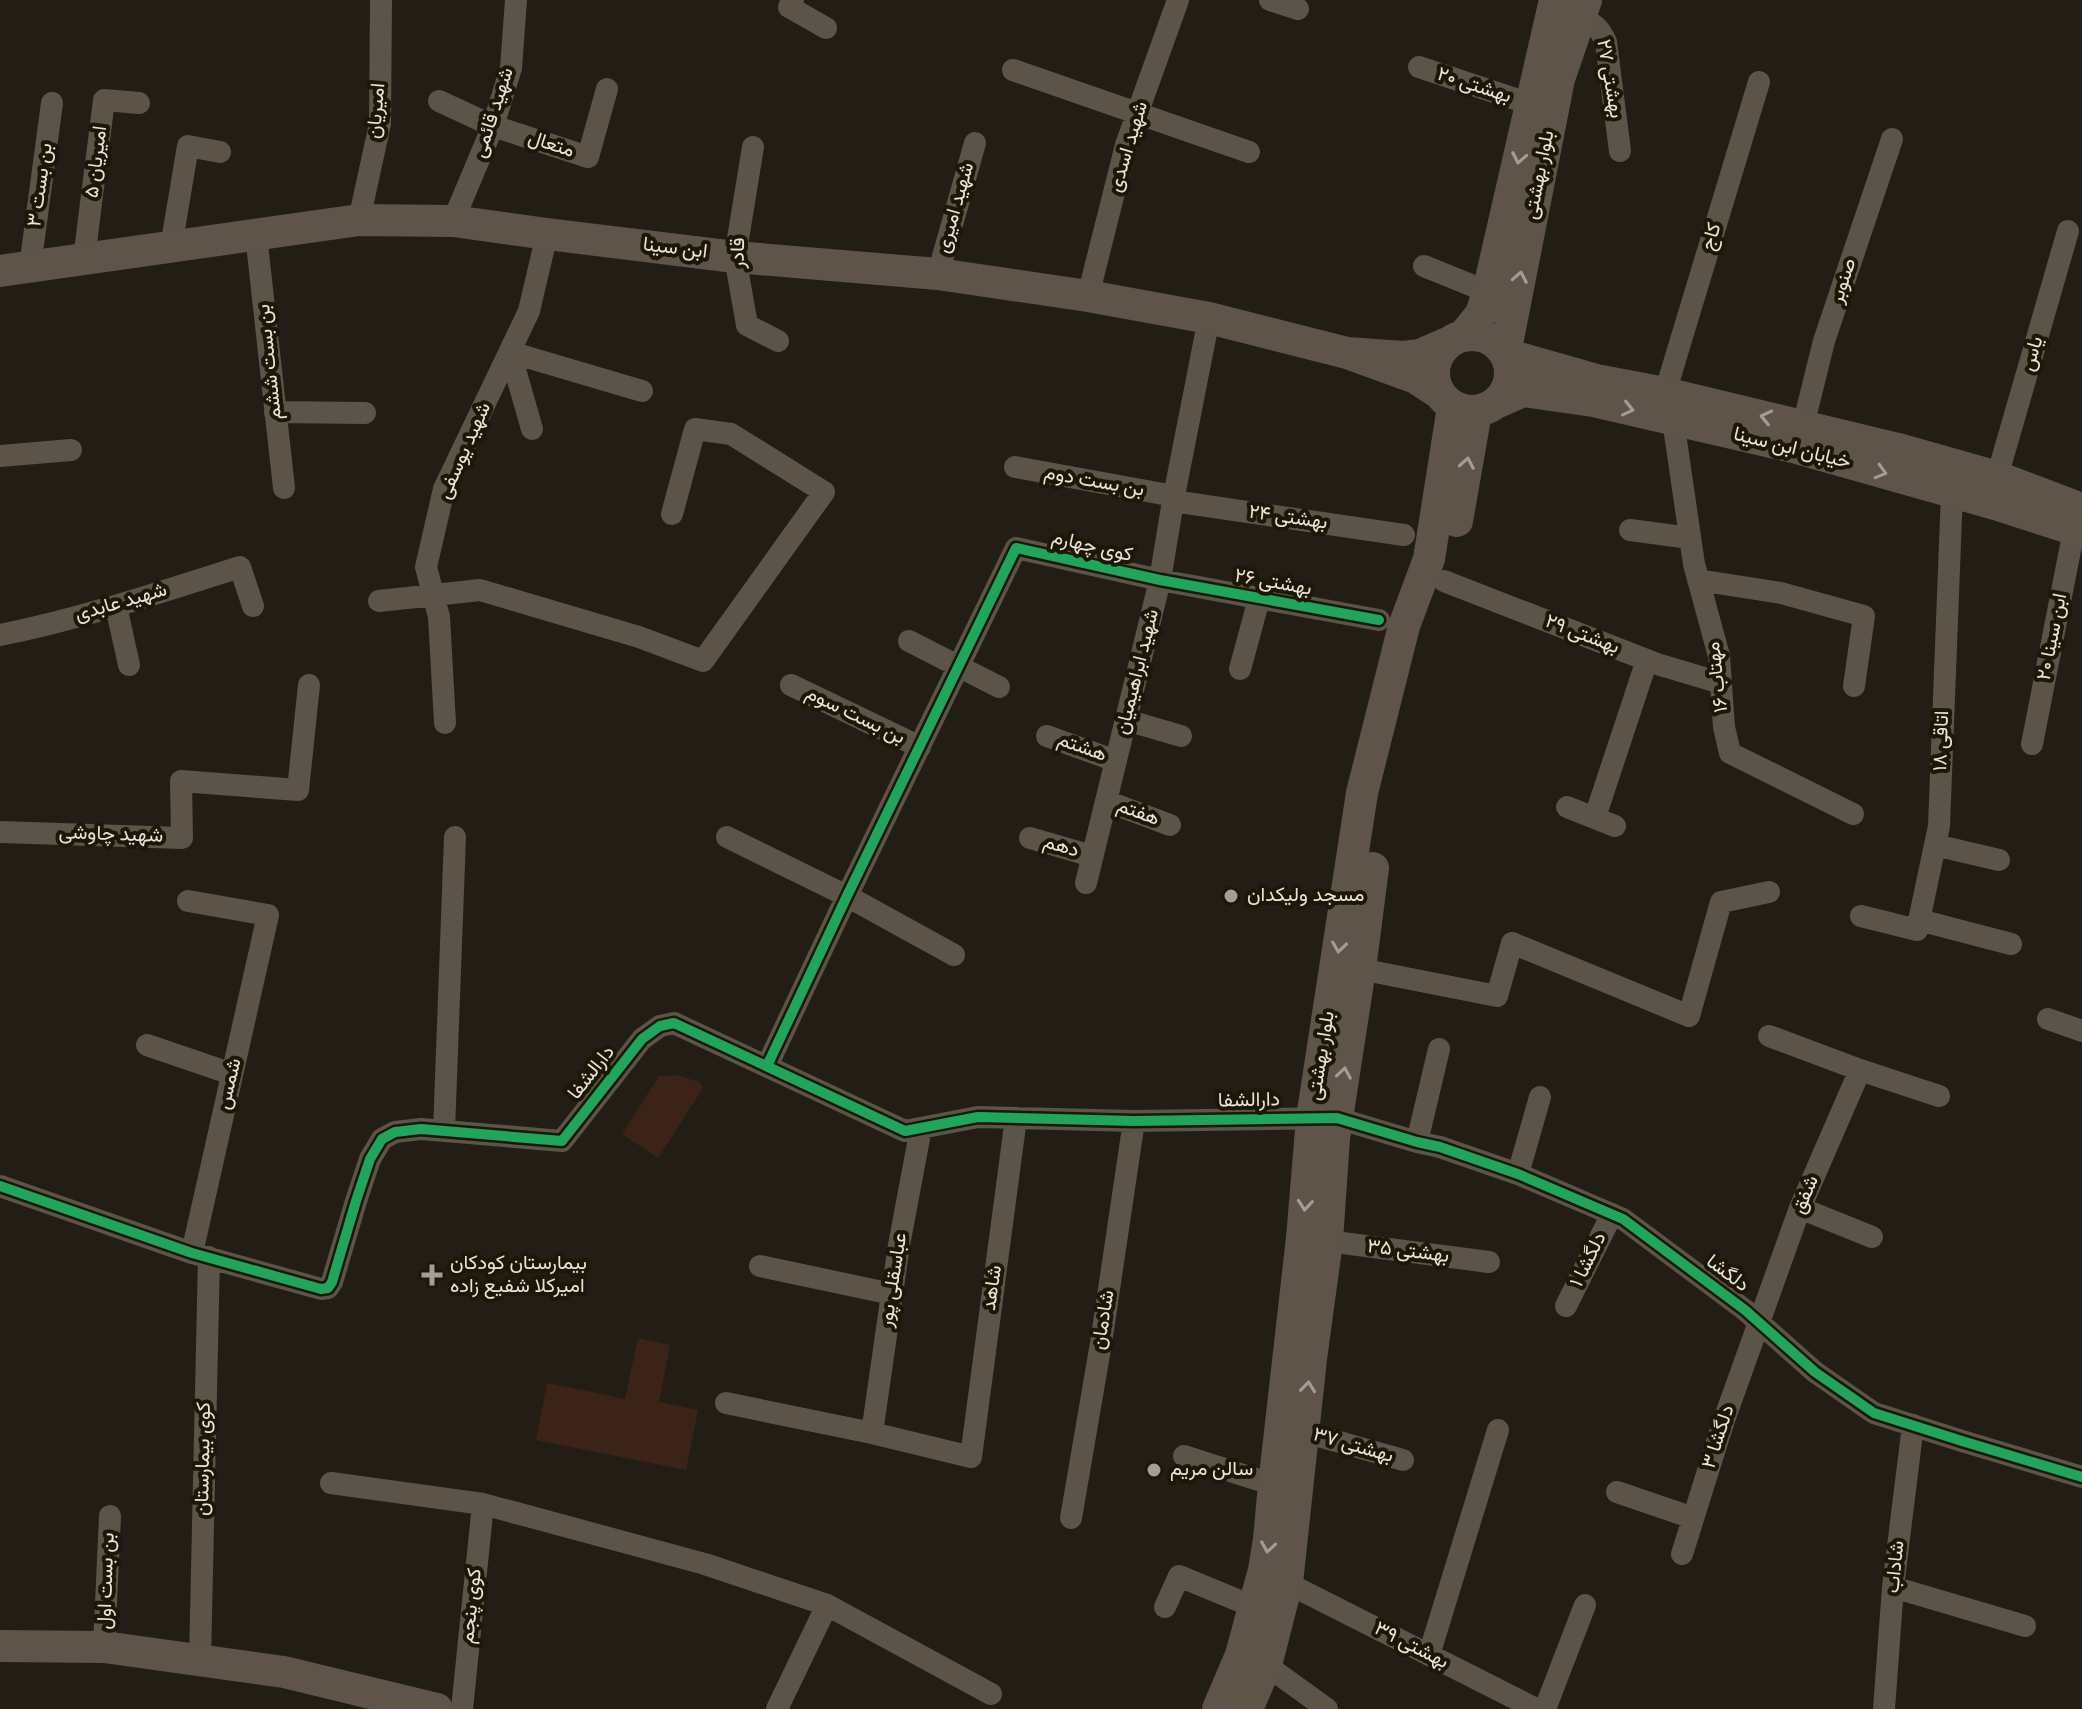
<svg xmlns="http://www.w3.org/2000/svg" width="2082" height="1709" font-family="Overpass,Vazirmatn,sans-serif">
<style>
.green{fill:#3b2318}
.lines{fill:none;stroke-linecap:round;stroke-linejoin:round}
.minor{stroke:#5c5349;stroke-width:22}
.secondary{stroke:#5e5449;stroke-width:32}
.cycleway-casing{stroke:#1d1708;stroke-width:15}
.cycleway{stroke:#20a55d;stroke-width:10}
.oneway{stroke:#a49c92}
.poi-dot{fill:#a39f95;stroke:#1d1708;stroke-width:3}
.labels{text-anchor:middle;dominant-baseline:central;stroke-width:8;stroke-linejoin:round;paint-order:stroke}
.street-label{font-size:20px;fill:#e9e4da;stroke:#1d1708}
.poi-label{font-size:20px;fill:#e9e4da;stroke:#1d1708;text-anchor:start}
</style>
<rect width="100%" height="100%" fill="#221e16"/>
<!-- green -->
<path class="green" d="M 677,1075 L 699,1082 L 703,1088 L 658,1158 L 622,1134 L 659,1076 Z
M 638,1338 L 670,1345 L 659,1402 L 698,1410 L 686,1470 L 536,1440 L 547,1383 L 625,1399 Z"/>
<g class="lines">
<!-- minor -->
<path class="minor" d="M 793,0 L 789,7 L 826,28
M 1270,0 L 1298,9
M 1580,19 C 1594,22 1600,29 1606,42 L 1620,151
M 1419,67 L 1530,104
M 1013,70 L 1249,152
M 439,101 L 493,126 L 588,157 L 607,89
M 753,147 L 735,257 L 747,325 L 778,341
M 359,220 L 380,124 L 381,0
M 453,221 L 493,126 L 511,68 L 516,0
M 256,235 L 284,488
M 171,247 L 188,146 L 220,152
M 84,259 L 104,100 L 139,103
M 1424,266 L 1488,292
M 30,267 L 52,103
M 938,274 L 975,143
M 1088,296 L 1126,145 L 1178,0
M 1665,393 L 1759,82
M 275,412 L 365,413
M 1673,420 L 1694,564 L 1719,656 L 1724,727 L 1730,753 L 1853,814
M 1803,426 L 1824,341 L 1892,139
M 532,429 L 510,352 L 642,391
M 0,456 L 71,450
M 1015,467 L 1174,496
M 1997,477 L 2068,231
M 1173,501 L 1404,535
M 1630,530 L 1690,538
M 1698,580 L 1781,593 L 1864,616 L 1854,686
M 1444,581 L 1657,664 L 1721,683
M 379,601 L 480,590 L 639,637 L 703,661 L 824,492 L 731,434 L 695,429 L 672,514
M 116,606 L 129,665
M 0,635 C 81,619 161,592 240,567 L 253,606
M 909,641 L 999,687
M 1240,669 L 1259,599
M 791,685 L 920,747
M 1126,720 L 1181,736
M 445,723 L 439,617 L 426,567 L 444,489 L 529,311 L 547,234
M 1047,736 L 1116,761
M 2032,744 L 2074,530
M 1106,801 L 1170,825
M 1567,807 L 1615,826
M 1595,817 L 1647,660
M 0,832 L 182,838 L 181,781 L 298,790 L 309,685
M 727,837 L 847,896 L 954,955
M 1030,838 L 1092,856
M 1935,845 L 1999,860
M 1086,883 L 1160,580 L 1173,501 L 1209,318
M 188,901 L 268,915 L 192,1253
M 1861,916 L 1917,930 L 1939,826 L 1952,492
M 1919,920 L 2011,944
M 1360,969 L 1497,996 L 1512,943 L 1689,1016 L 1721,902 L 1769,892
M 2048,1019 L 2082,1031
M 1769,1036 L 1860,1070 L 1939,1096
M 147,1045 L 232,1074
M 767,1066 L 847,896 L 1016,548 L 1160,580 L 1379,620
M 444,1131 L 455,837
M 1417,1142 L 1439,1049
M 1518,1174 L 1540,1097
M 0,1186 L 192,1253 L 321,1289 L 328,1288 L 332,1282 L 356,1201 L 370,1159 L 382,1139 L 395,1132 L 421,1129 L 562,1141 L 642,1039 L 660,1026 L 674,1023 L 905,1131 L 978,1117 L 1134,1121 L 1337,1118 L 1417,1142 L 1440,1147 L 1518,1174 L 1623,1219 L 1745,1310 L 1815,1372 L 1874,1413 L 1962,1441 L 2082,1477
M 1800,1208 L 1872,1237
M 1327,1241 L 1489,1262
M 760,1266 L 892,1294
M 1566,1306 L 1612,1214
M 726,1403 L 872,1433 L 971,1457 L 1016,1118
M 1304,1432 L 1403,1460
M 872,1433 L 899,1245 L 921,1128
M 1184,1456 L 1274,1485
M 331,1483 L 483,1504 L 705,1564 L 827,1605 L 991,1694
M 1617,1492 L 1693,1518
M 1071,1518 L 1101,1343 L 1134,1121
M 1682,1554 L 1724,1420 L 1800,1208 L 1860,1070
M 1287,1583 L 1536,1709
M 1893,1587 L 2025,1626
M 1165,1607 L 1179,1576 L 1254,1607
M 104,1647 L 110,1516
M 1429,1655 L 1498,1430
M 200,1660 L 209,1257
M 1266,1665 L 1327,1709
M 462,1709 L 483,1504
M 777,1709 L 827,1605
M 1545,1709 L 1585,1605
M 1884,1709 L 1893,1587 L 1913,1425"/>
<!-- secondary -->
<path class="secondary" d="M 1586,0 L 1559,79 L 1505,354 L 1596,380 L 1665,393 L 1898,449 L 1997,477 L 2082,509
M 0,271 L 359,220 L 453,221 L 547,234 L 735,257 L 938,274 L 1088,296 L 1209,318 L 1347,353
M1434 373a38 38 0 1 1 76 0a38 38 0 1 1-76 0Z
M 1464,335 L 1481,314 L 1488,292 L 1555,0
M 1439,393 L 1416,378 L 1347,353 L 1403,357 L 1420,355 L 1450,342
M 1498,402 L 1523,391 L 1593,401 L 1797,448 L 1995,504 L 2082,532
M 1457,521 L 1476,412
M 0,1646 L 104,1647 L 284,1672 L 437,1709
M 1218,1709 L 1241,1655 L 1264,1570 L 1269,1539 L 1274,1485 L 1302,1238 L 1312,1118 L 1362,793 L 1404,626 L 1429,559 L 1453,407
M 1247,1709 L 1266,1665 L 1287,1583 L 1311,1359 L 1327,1241 L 1334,1138 L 1360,969 L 1373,868"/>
<!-- cycleway casing -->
<g class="cycleway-casing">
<path id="cycleway" d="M 767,1066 L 847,896 L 1016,548 L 1160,580 L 1379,620
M 0,1186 L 192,1253 L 321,1289 L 328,1288 L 332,1282 L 356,1201 L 370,1159 L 382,1139 L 395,1132 L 421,1129 L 562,1141 L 642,1039 L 660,1026 L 674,1023 L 905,1131 L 978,1117 L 1134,1121 L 1337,1118 L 1417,1142 L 1440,1147 L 1518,1174 L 1623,1219 L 1745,1310 L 1815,1372 L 1874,1413 L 1962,1441 L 2082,1477"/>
</g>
<!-- cycleway -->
<use href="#cycleway" class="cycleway"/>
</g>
<!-- one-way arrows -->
<defs><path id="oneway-chevron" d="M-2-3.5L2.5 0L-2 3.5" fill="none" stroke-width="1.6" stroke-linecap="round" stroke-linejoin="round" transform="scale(2)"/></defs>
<g class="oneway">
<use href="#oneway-chevron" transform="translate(1519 158) rotate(101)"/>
<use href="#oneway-chevron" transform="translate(1520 277) rotate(-79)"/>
<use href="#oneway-chevron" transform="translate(1628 409) rotate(13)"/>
<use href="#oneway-chevron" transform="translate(1766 417) rotate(-167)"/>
<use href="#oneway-chevron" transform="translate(1467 463) rotate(-80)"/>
<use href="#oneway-chevron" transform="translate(1881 472) rotate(16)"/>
<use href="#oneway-chevron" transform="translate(1339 947) rotate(98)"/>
<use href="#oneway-chevron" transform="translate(1344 1073) rotate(-81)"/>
<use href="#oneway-chevron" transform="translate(1305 1205) rotate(95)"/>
<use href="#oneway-chevron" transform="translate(1308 1387) rotate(-84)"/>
<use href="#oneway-chevron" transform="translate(1268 1547) rotate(99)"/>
</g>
<!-- markers -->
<g class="poi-dot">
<circle cx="1231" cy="896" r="8"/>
<path d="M428 1263h8v8h8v8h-8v8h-8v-8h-8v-8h8z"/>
<circle cx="1154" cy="1470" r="8"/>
</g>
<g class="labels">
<!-- street labels -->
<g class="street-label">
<text transform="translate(1609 79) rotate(80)">بهشتی ۲۷</text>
<text transform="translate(1474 86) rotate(18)">بهشتی ۲۰</text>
<text transform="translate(377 111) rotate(-85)">امیریان</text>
<text transform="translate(494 113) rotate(-72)">شهید قائمی</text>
<text transform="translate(551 145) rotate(18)">متعال</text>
<text transform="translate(1129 147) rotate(-73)">شهید اسدی</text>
<text transform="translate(97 162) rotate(-83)">امیریان ۵</text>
<text transform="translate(1540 175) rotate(-79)">بلوار بهشتی</text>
<text transform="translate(41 185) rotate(-82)">بن بست ۳</text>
<text transform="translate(956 208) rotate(-74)">شهید امیری</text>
<text transform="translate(1712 237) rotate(-73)">کاج</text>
<text transform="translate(675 249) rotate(7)">ابن سینا</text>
<text transform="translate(739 253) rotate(-89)">قادر</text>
<text transform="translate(1844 281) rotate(-72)">صنوبر</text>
<text transform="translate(2033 354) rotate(-74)">یاس</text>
<text transform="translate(270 362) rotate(-96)">بن بست ششم</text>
<text transform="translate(1792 449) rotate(14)">خیابان ابن سینا</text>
<text transform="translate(465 451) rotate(-66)">شهید یوسفی</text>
<text transform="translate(1094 482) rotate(10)">بن بست دوم</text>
<text transform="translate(1288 518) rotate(8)">بهشتی ۲۴</text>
<text transform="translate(1092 547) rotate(13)">کوی چهارم</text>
<text transform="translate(1273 583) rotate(10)">بهشتی ۲۶</text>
<text transform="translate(121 603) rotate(-16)">شهید عابدی</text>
<text transform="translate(1582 635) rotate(21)">بهشتی ۲۹</text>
<text transform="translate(2053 637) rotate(-79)">ابن سینا ۲۰</text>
<text transform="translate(1138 672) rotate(-76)">شهید ابراهیمیان</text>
<text transform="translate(1718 677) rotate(-97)">مهتاب ۱۶</text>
<text transform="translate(855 716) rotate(26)">بن بست سوم</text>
<text transform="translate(1942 741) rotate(-88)">اتاقی ۱۸</text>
<text transform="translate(1082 748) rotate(20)">هشتم</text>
<text transform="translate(1138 813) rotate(20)">هفتم</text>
<text transform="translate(111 835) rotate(2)">شهید چاوشی</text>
<text transform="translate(1061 847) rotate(16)">دهم</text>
<text transform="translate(1322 1056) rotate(-81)">بلوار بهشتی</text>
<text transform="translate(592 1073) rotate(-52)">دارالشفا</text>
<text transform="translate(230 1084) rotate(-77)">شمس</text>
<text transform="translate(1249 1101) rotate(-1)">دارالشفا</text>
<text transform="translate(1806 1195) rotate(-67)">شفق</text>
<text transform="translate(1408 1252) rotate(7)">بهشتی ۳۵</text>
<text transform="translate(1589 1260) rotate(-64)">دلگشا ۱</text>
<text transform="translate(1727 1274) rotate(37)">دلگشا</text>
<text transform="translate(894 1280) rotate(-81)">عباسقلی پور</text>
<text transform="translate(993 1288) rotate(-82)">شاهد</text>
<text transform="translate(1104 1320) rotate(-81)">شادمان</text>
<text transform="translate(1719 1437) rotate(-72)">دلگشا ۳</text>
<text transform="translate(1353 1446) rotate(16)">بهشتی ٣٧</text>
<text transform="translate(204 1459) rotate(-89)">کوی بیمارستان</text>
<text transform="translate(1896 1567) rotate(-84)">شاداب</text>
<text transform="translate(107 1581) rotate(-88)">بن بست اول</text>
<text transform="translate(472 1606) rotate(-84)">کوی پنجم</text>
<text transform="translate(1411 1646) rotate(27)">بهشتی ۳۹</text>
</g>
<!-- poi labels -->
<g class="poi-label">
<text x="1247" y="896">مسجد ولیکدان</text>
<text x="450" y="1264">بیمارستان کودکان<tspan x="450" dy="23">امیرکلا شفیع زاده</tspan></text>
<text x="1170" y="1470">سالن مریم</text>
</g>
</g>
</svg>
